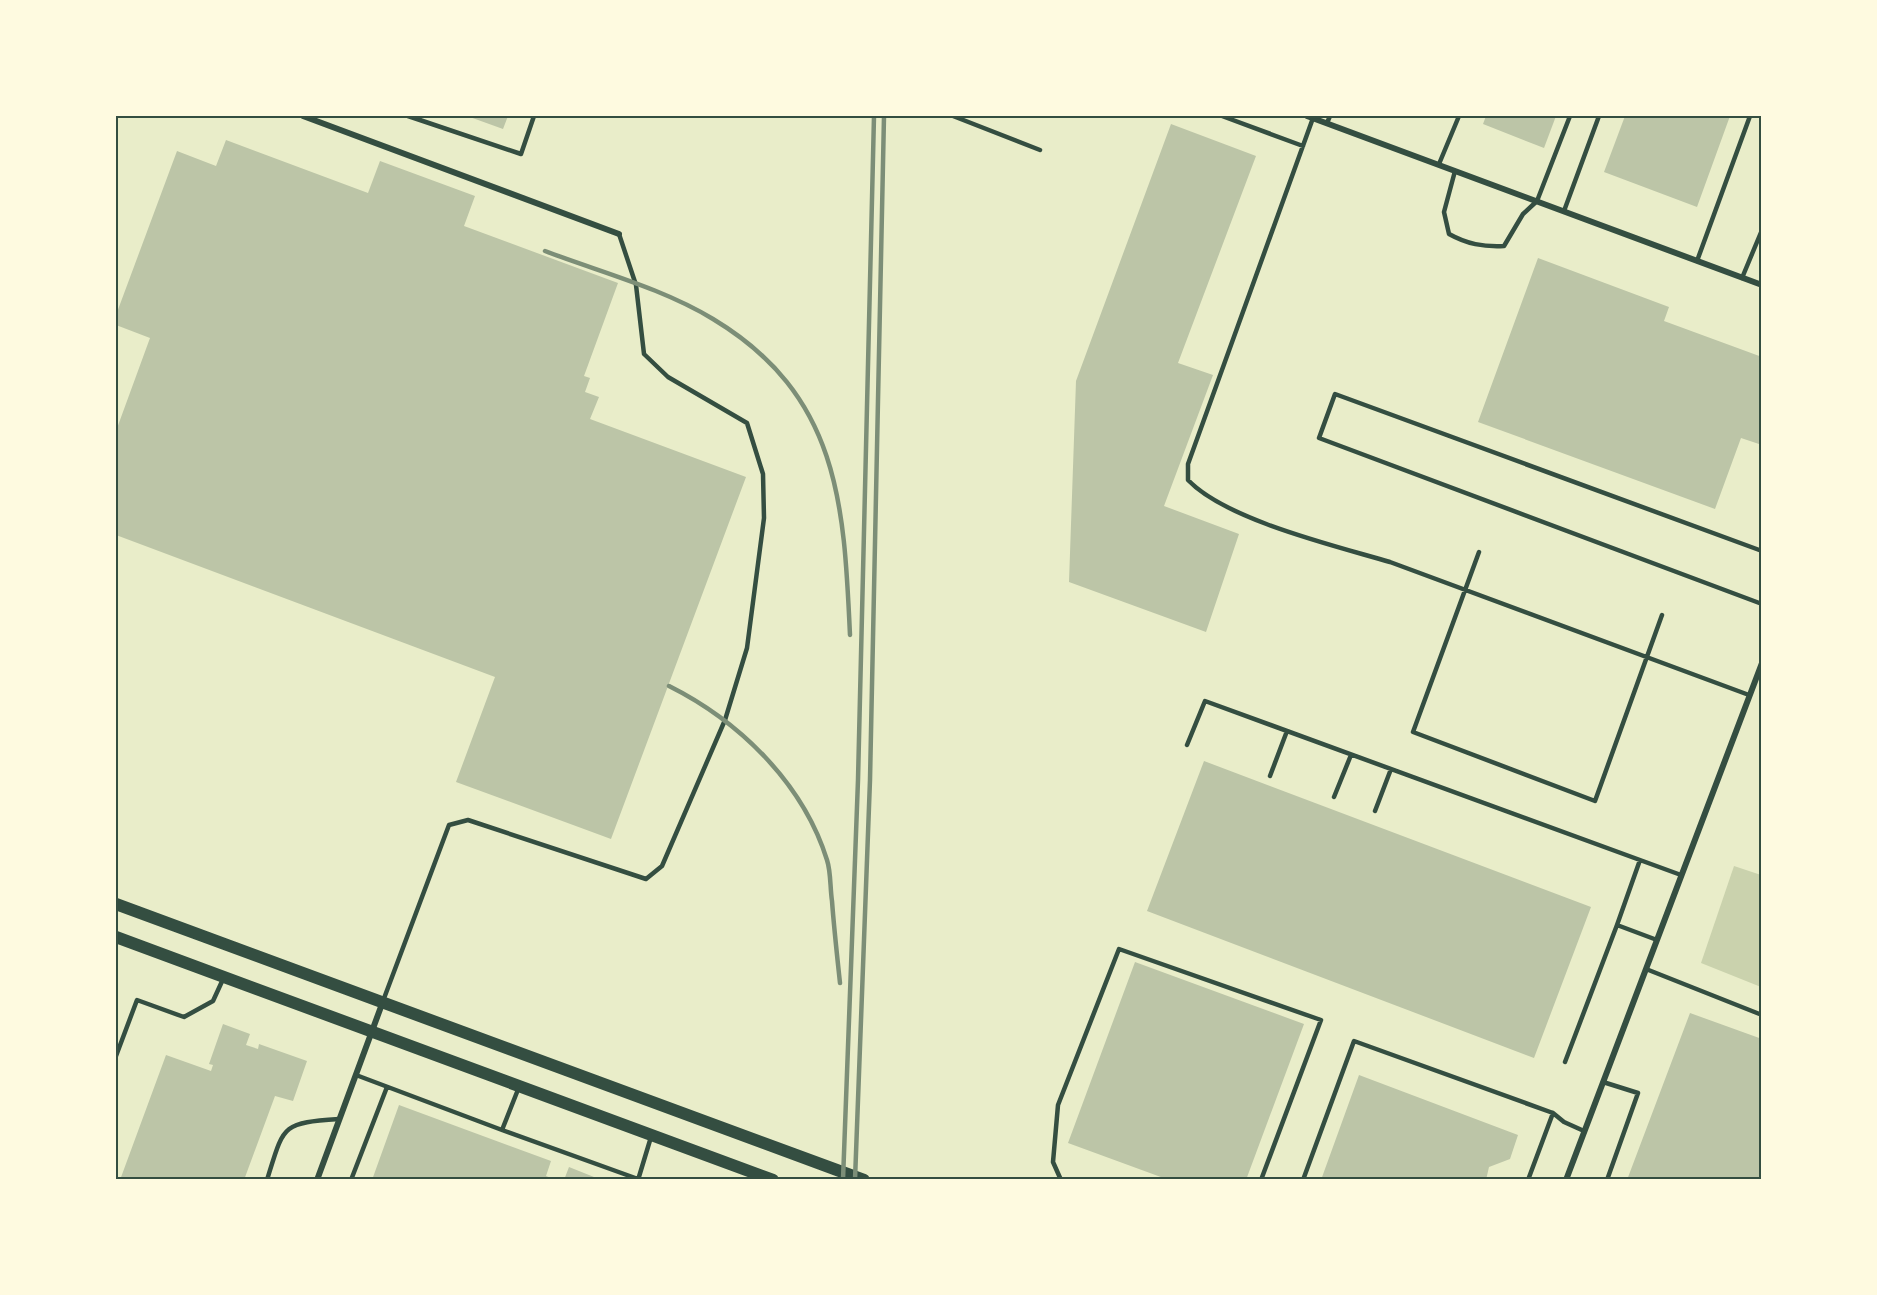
<svg xmlns="http://www.w3.org/2000/svg" width="1877" height="1295" font-family="Figtree,sans-serif">
<style>
.green{fill:#cad2ad}
.building{fill:#bcc5a7}
.lines{fill:none;stroke-linecap:round;stroke-linejoin:round}
.service{stroke:#344e41;stroke-width:4.5}
.minor{stroke:#344e41;stroke-width:6}
.secondary{stroke:#344e41;stroke-width:12}
.rail{stroke:#7c8e77;stroke-width:4.5}
.neatline{fill:none;stroke:#344e41;stroke-width:2}
</style>
<rect width="100%" height="100%" fill="#e9edc9"/>
<!-- green -->
<path class="green" d="M 1734,866 L 1761,875 L 1761,987 L 1701,963 Z"/>
<!-- building -->
<path class="building" d="M 467,116 L 508,116 L 503,129 Z
M 1486,116 L 1556,116 L 1544,148 L 1483,124 Z
M 1625,116 L 1730,116 L 1697,207 L 1604,172 Z
M 1171,124 L 1256,156 L 1178,363 L 1213,375 L 1164,506 L 1239,534 L 1206,632 L 1069,582 L 1076,381 Z
M 226,140 L 368,193 L 380,161 L 475,196 L 464,226 L 618,283 L 584,376 L 590,378 L 585,392 L 599,397 L 590,419 L 746,477 L 611,839 L 456,782 L 495,677 L 116,535 L 116,431 L 150,338 L 116,325 L 116,315 L 177,151 L 216,166 Z
M 1538,258 L 1669,307 L 1664,321 L 1762,357 L 1762,445 L 1741,438 L 1715,509 L 1478,422 Z
M 1204,761 L 1591,907 L 1534,1058 L 1147,911 Z
M 1135,962 L 1304,1024 L 1246,1180 L 1169,1180 L 1068,1143 Z
M 1690,1013 L 1762,1039 L 1762,1180 L 1627,1180 Z
M 223,1024 L 250,1034 L 246,1045 L 258,1049 L 259,1044 L 307,1061 L 293,1101 L 275,1096 L 244,1180 L 120,1180 L 166,1055 L 211,1071 L 213,1065 L 209,1064 Z
M 1359,1075 L 1518,1135 L 1510,1159 L 1489,1167 L 1486,1180 L 1321,1180 Z
M 399,1105 L 551,1161 L 546,1176 L 556,1180 L 372,1180 Z
M 569,1167 L 599,1179 L 599,1180 L 564,1180 Z"/>
<g class="lines">
<!-- service -->
<path class="service" d="M 408,116 L 521,154 L 534,116
M 953,116 L 1040,150
M 1222,116 L 1303,146
M 1313,118 L 1188,464 L 1188,480 C 1226,520 1336,546 1390,562 L 1749,695
M 1327,123 L 1330,116
M 1439,164 L 1459,116
M 1455,171 L 1444,212 L 1449,234 C 1467,244 1483,247 1504,246 L 1523,214 L 1537,201 L 1570,116
M 1564,211 L 1599,116
M 1697,261 L 1750,116
M 1742,278 L 1762,230
M 1762,551 L 1335,394 L 1319,438 L 1762,604
M 1479,552 L 1413,732 L 1595,801 L 1662,615
M 1187,745 L 1205,701 L 1681,875
M 1270,776 L 1287,731
M 1334,797 L 1351,755
M 1375,811 L 1391,769
M 1617,925 L 1640,860
M 1646,969 L 1762,1015
M 383,1001 L 449,825 L 468,820 L 646,879 L 662,866 L 725,720 L 747,648 L 764,518 L 763,474 L 747,423 L 668,377 L 644,354 L 636,285 L 619,234
M 116,1056 L 137,1000 L 184,1017 L 213,1001 L 224,977
M 1565,1062 L 1617,925 L 1657,940
M 356,1075 L 502,1130
M 1603,1082 L 1638,1093 L 1607,1180
M 519,1087 L 502,1130 L 638,1179
M 1553,1113 L 1564,1122 L 1584,1131
M 267,1180 C 284,1125 281,1123 339,1119
M 351,1180 L 387,1087
M 638,1180 L 651,1137
M 1061,1180 L 1053,1162 L 1058,1105 L 1119,949 L 1321,1020 L 1261,1180
M 1303,1180 L 1354,1041 L 1553,1113 L 1528,1180"/>
<!-- minor -->
<path class="minor" d="M 303,116 L 619,234
M 1307,116 L 1762,285
M 317,1180 L 382,1004
M 1566,1180 L 1762,663"/>
<!-- secondary -->
<path class="secondary" d="M 116,904 L 864,1180
M 116,937 L 773,1180"/>
<!-- rail -->
<path class="rail" d="M 545,251 C 600,272 662,288 713,319 C 839,395 844,503 850,635
M 669,686 C 739,721 803,783 827,860 C 831,872 830,888 832,901 C 834,928 837,955 840,983
M 843,1180 L 858,780 L 874,116
M 855,1180 L 870,780 L 884,116"/>
</g>
<!-- border -->
<rect width="1877" height="1295" fill="none" stroke="#fefae0" stroke-width="234"/>
<rect x="117" y="117" width="1643" height="1061" class="neatline"/>
</svg>
